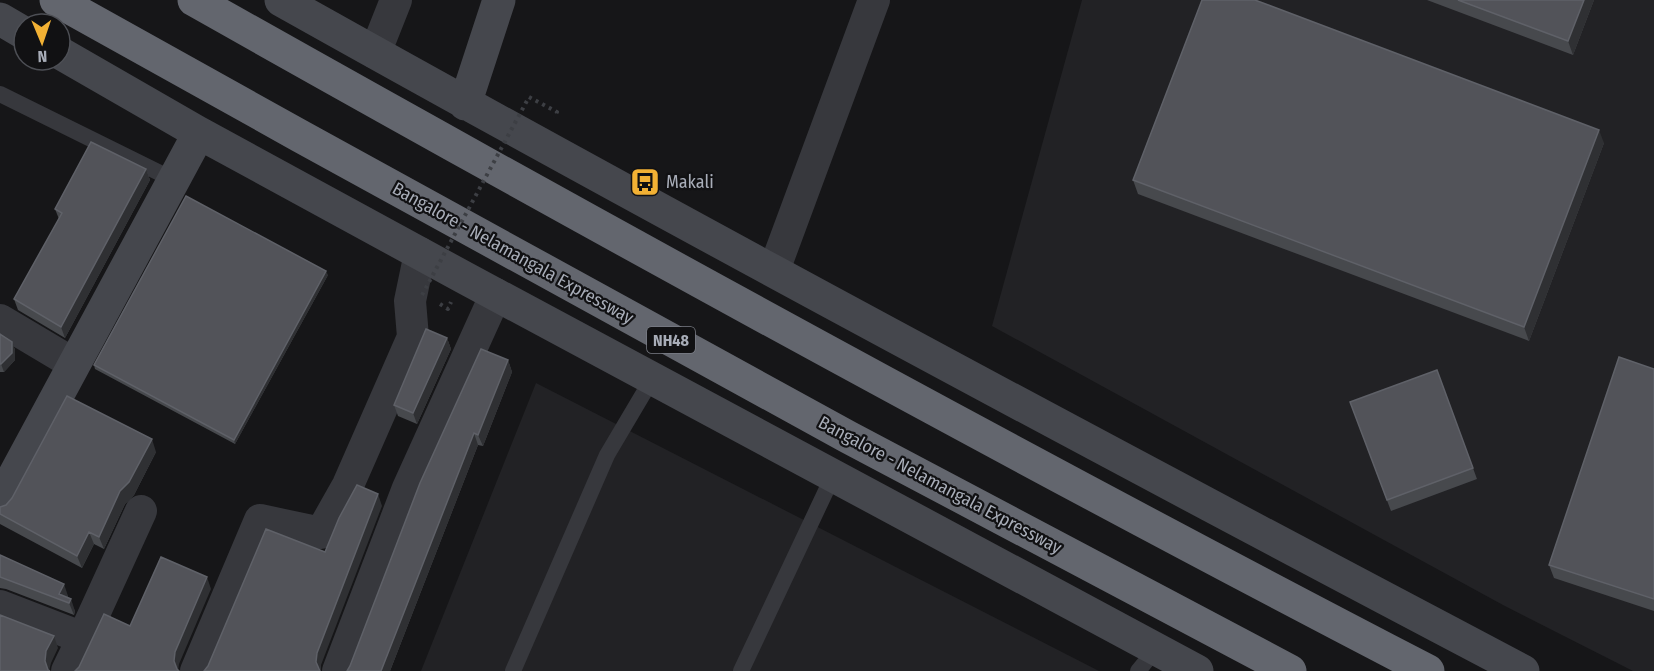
<svg xmlns="http://www.w3.org/2000/svg" width="1654" height="671" font-family="'Fira Sans Condensed',sans-serif">
<style>
.built{fill:#222225}
.lines{fill:none;stroke-linecap:round;stroke-linejoin:round}
.path{stroke:#3d3f44;stroke-width:4;stroke-dasharray:3 4.5;stroke-linecap:butt}
.lane{stroke:#37383d;stroke-width:16}
.street{stroke:#37383d;stroke-width:32}
.secondary{stroke:#45474d;stroke-width:33}
.highway{stroke:#63666e;stroke-width:33}
.path-bridge{stroke:#3d3f44;stroke-width:4;stroke-dasharray:3 4.5;stroke-linecap:butt}
.wall{fill:#47494d}
.shaded-wall{fill:#2f3033}
.building{fill:#525359;stroke:#5f6168;stroke-width:1.5}
.labels{text-anchor:middle;dominant-baseline:central;stroke-width:4.5;stroke-linejoin:round;paint-order:stroke}
.shield{fill:#111113;stroke:#7b7e86;stroke-width:1.5}
.shield-label{font-size:16px;font-weight:bold;fill:#a8adb8}
.poi-label{font-size:18px;fill:#a8adb8;stroke:#111113;text-anchor:start}
.street-label{font-size:18px;fill:#a8adb8;stroke:#111113}
</style>
<rect width="100%" height="100%" fill="#161618"/>
<!-- built -->
<path class="built" d="M 1082,0 L 1654,0 L 1654,671 L 1633,671 L 1503,605 L 992,326 Z
M 536,383 L 1099,671 L 421,671 Z"/>
<g class="lines">
<!-- path -->
<path class="path" d="M 529,97 L 557,112 L 554,117
M 440,304 L 448,309 L 451,302"/>
<!-- lane -->
<path class="lane" d="M 0,94 L 174,180
M 513,671 L 607,455 L 652,379
M 741,671 L 833,476
M 1138,671 L 1156,649"/>
<!-- street -->
<path class="street" d="M 375,53 L 396,0
M 774,270 L 874,0
M 0,320 L 74,364
M 0,606 L 83,638 L 141,511
M 67,671 L 83,638
M 196,671 L 260,520 L 321,533 L 348,485 L 413,337 L 410,301 L 420,253
M 338,671 L 408,488 L 496,294"/>
<!-- secondary -->
<path class="secondary" d="M 281,0 C 691,230 1107,452 1523,671
M 0,19 L 24,33
M 60,53 L 199,133 L 465,278 L 1197,671
M 465,104 L 499,0
M 0,502 L 199,133"/>
<!-- highway -->
<path class="highway" d="M 56,0 L 300,136 L 848,437 L 1290,671
M 194,0 C 602,230 1012,455 1428,671"/>
<!-- path-bridge -->
<path class="path-bridge" d="M 422,295 L 529,97"/>
</g>
<!-- wall -->
<path class="wall" d="M 1427,0 L 1594,0 L 1573,55 Z
M 1604,143 L 1529,341 L 1138,194 L 1133,180 Z
M 146,169 L 150,180 L 65,338 L 18,310 L 14,299 L 59,219 L 55,209 Z
M 328,275 L 235,444 L 95,369 L 94,365 Z
M 0,334 L 12,342 L 15,350 L 15,360 L 4,372 L 0,372 Z
M 447,338 L 451,349 L 417,424 L 398,416 L 394,405 Z
M 508,360 L 512,372 L 483,446 L 478,445 L 390,671 L 347,671 L 350,666 Z
M 1654,369 L 1654,611 L 1554,578 L 1549,565 Z
M 1437,370 L 1477,479 L 1391,511 L 1350,402 Z
M 156,452 L 134,495 L 125,504 L 104,549 L 94,544 L 82,568 L 0,524 L 0,507 Z
M 0,555 L 68,596 L 68,598 L 75,611 L 74,615 L 6,589 L 0,588 Z"/>
<!-- shaded-wall -->
<path class="shaded-wall" d="M 1584,0 L 1594,0 L 1573,55 L 1568,41 Z
M 1599,130 L 1604,143 L 1529,341 L 1524,327 Z
M 146,169 L 150,180 L 65,338 L 61,327 Z
M 326,271 L 328,275 L 235,444 L 234,440 Z
M 447,338 L 451,349 L 417,424 L 413,413 Z
M 12,342 L 15,350 L 15,360 L 4,372 L 1,364 Z
M 508,360 L 512,372 L 483,446 L 478,435 Z
M 474,433 L 478,445 L 390,671 L 381,671 Z
M 152,439 L 156,452 L 134,495 L 125,504 L 104,549 L 99,537 L 120,491 Z
M 378,494 L 382,506 L 321,665 L 321,671 L 316,662 L 317,653 Z
M 89,532 L 94,544 L 82,568 L 77,556 Z
M 207,577 L 211,589 L 179,664 L 178,671 L 174,661 L 175,652 Z
M 64,584 L 68,596 L 66,602 L 59,594 Z
M 71,599 L 75,611 L 74,615 L 69,603 Z
M 54,636 L 58,648 L 51,663 L 49,671 L 48,671 L 45,661 L 46,651 Z"/>
<!-- building -->
<path class="building" d="M 1202,0 L 1255,0 L 1599,130 L 1524,327 L 1133,180 Z
M 1458,0 L 1584,0 L 1568,41 Z
M 91,142 L 146,169 L 61,327 L 14,299 L 62,213 L 55,209 Z
M 186,196 L 326,271 L 234,440 L 94,365 Z
M 426,329 L 447,338 L 413,413 L 394,405 Z
M 0,334 L 12,342 L 12,353 L 1,364 L 0,364 Z
M 481,349 L 508,360 L 478,435 L 474,433 L 381,671 L 347,671 L 350,666 L 420,483 Z
M 1619,357 L 1654,369 L 1654,599 L 1549,565 Z
M 1437,370 L 1473,468 L 1387,500 L 1350,402 Z
M 67,396 L 152,439 L 129,482 L 120,491 L 99,537 L 89,532 L 77,556 L 0,514 L 0,507 L 6,505 L 12,498 Z
M 357,485 L 378,494 L 317,653 L 316,662 L 320,671 L 204,671 L 208,666 L 266,529 L 325,552 L 339,518 Z
M 0,555 L 64,584 L 59,594 L 71,599 L 69,603 L 0,577 Z
M 161,557 L 207,577 L 175,652 L 174,661 L 177,669 L 179,671 L 75,671 L 79,667 L 104,614 L 130,626 Z
M 0,615 L 54,636 L 46,651 L 45,661 L 48,670 L 50,671 L 0,671 Z"/>
<!-- icons -->
<defs>
<g id="bus-square" transform="scale(1.5)"><rect x="-9" y="-9" width="18" height="18" rx="4" fill="#f2b134" stroke="#111113"/><path d="M-5-6H5V4H4V6H2V4H-2V6H-4V4H-5ZM-3.5-4V0h7V-4ZM-3.5 1.2v1.5H-2V1.2ZM2 1.2v1.5H3.5V1.2Z" fill="#111"/></g>
</defs>
<g fill-rule="evenodd">
<use href="#bus-square" x="645" y="182"/>
</g>
<g class="labels">
<!-- shield labels -->
<rect class="shield" x="647" y="327" width="48" height="26" rx="4.5"/>
<g class="shield-label">
<text x="671" y="340">NH48</text>
</g>
<!-- poi labels -->
<g class="poi-label">
<text x="666" y="182">Makali</text>
</g>
<!-- street labels -->
<g class="street-label">
<text transform="translate(513 253) rotate(29)">Bangalore - Nelamangala Expressway</text>
<text transform="translate(940 485) rotate(28)">Bangalore - Nelamangala Expressway</text>
</g>
</g>
<!-- north arrow -->
<g transform="translate(42 42) rotate(178)"><circle r="28" fill="#111113" stroke="#4d4f55" stroke-width="1.5"/>
<path d="M0-4.5L10 22L0 15L-10 22Z" fill="#f2b134"/>
<text y="-9" font-size="16" font-weight="bold" text-anchor="middle" fill="#a8adb8">N</text>
</g>
</svg>
